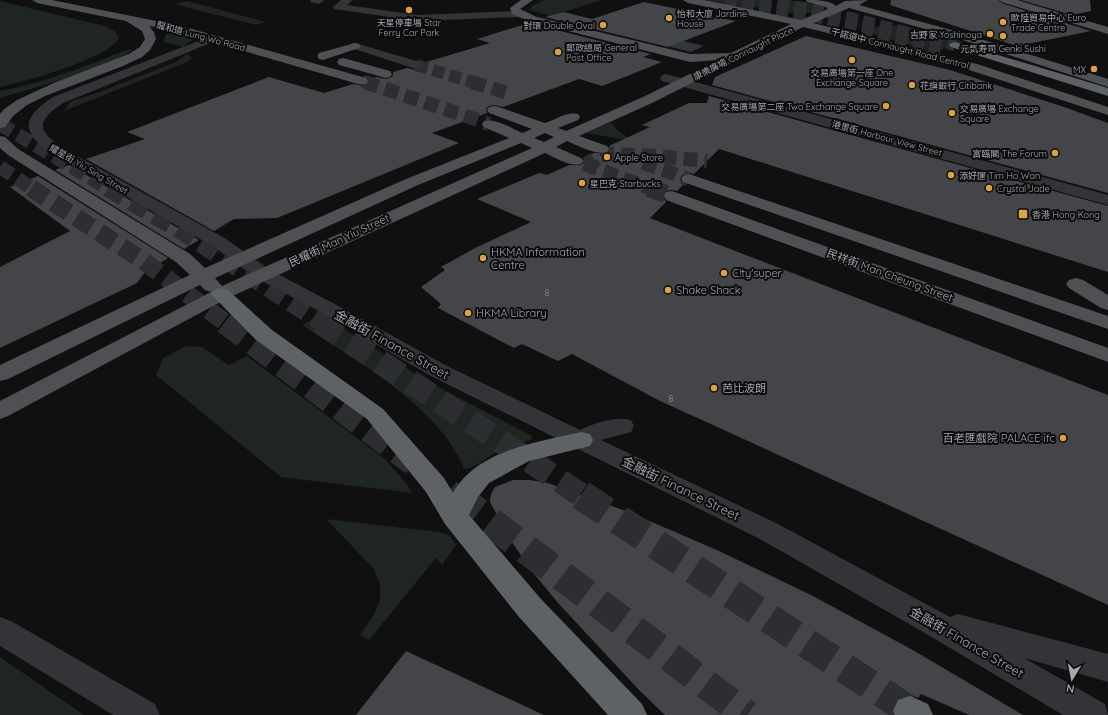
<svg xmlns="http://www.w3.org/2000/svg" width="1108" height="715" font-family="Quicksand,'Noto Sans TC',sans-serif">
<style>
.green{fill:#1f2520}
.water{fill:#2f373c}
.building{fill:#444549}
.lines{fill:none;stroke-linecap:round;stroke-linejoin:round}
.minor-tunnel-far1{stroke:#2d2e31;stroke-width:12;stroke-dasharray:12 5.5;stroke-linecap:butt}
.minor-tunnel{stroke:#2d2e31;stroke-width:14;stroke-dasharray:14 7;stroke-linecap:butt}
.major-tunnel-far2{stroke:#2d2e31;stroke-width:12;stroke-dasharray:12 5.5;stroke-linecap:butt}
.major-tunnel-far1{stroke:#2d2e31;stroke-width:14;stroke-dasharray:14 7;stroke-linecap:butt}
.major-tunnel{stroke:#2d2e31;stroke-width:18;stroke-dasharray:18 9;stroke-linecap:butt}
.highway-tunnel-far4{stroke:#2d2e31;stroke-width:12;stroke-dasharray:12 5.5;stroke-linecap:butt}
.highway-tunnel-far3{stroke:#2d2e31;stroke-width:14;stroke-dasharray:14 7;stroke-linecap:butt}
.highway-tunnel-far2{stroke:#2d2e31;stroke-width:18;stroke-dasharray:18 9;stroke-linecap:butt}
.highway-tunnel-far1{stroke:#2d2e31;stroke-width:24;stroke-dasharray:24 12;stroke-linecap:butt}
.highway-tunnel{stroke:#2d2e31;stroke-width:30;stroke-dasharray:30 15;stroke-linecap:butt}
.minor{fill:#343438;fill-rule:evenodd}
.major{fill:#4e5054;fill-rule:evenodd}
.highway{fill:#5e6166;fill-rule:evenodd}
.tram{stroke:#4d4e53;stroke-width:1}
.poi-dot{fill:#dba23e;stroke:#0b0b0c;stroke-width:1.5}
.labels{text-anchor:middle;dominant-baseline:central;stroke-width:4;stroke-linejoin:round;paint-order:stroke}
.far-poi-label{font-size:9px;fill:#a3a7b0;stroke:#0b0b0c;text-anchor:start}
.far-street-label{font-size:9px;fill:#a3a7b0;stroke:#0b0b0c}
.number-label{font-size:9px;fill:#8b8e96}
.street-label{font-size:11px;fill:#a3a7b0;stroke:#0b0b0c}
.poi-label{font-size:11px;fill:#a3a7b0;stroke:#0b0b0c;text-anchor:start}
.near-street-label{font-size:13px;fill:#a3a7b0;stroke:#0b0b0c}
</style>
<rect width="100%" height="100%" fill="#101011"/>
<!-- green -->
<path class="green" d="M 544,0 L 602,0 L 551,16 L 529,10 L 533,5 Z
M 706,0 L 771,0 L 772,1 C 762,15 721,3 706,0 Z
M 787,0 L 809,3 L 817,8 C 809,16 790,15 781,9 L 784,1 Z
M 0,1 L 105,26 L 115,31 L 119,37 C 114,57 21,83 0,87 Z
M 187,1 L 266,22 L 256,25 L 189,8 L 175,4 Z
M 887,25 L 908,27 L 964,42 L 933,52 L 878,36 L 871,33 L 869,30 L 871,28 Z
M 171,30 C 177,30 187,32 192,36 L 192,40 L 183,47 L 164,42 L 166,34 Z
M 134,49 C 120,60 103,65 86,71 C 58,81 29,90 0,98 L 0,91 C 33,85 63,74 94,63 C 107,58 120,51 134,49 Z
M 187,54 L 192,58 L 187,62 L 64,111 L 69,103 L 74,100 L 97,93 L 176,62 Z
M 609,123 L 612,123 L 618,131 L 633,141 L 586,133 Z
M 321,315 L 427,381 L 532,436 L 531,440 C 521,443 510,445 500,450 C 488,456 477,468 464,469 C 441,408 355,360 302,325 Z
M 187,346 L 202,347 L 229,365 L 247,356 L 385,459 L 405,482 L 412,493 L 281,477 L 156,375 L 163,358 Z
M 326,519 L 439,532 L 449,535 L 456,545 L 442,565 L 436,558 L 369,640 L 360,635 L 374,614 L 380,599 L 380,585 L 374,569 Z
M 0,656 L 0,657 L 84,715 L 0,715 Z"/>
<!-- water -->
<path class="water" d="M 649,33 L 704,46 L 691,52 L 635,38 Z"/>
<!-- building -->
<path class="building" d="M 891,0 L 999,0 L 1001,3 L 1091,31 L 1017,46 L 890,5 Z
M 1021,0 L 1090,0 L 1091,11 L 1072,15 Z
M 644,2 L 736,21 L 668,47 L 545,17 L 564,12 L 592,19 Z
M 529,23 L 651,54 L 643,57 L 662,62 L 602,86 L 579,79 L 503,107 L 494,105 L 489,106 L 486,109 L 487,113 L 432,133 L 459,143 L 277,218 L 234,219 L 214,231 L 86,159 L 145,139 L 127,132 L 269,77 L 324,93 L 353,84 L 366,86 L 369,82 L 369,79 L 377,77 L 386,79 L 390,78 L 393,75 L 393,72 L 407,68 L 416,70 L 420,69 L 423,66 L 423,63 L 490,43 L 477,39 Z
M 806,36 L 950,70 L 1064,107 L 1108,123 L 1108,193 L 712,85 L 715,77 Z
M 709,96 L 1108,206 L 1108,272 L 719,149 L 694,174 L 689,173 L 682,175 L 680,180 L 684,184 L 677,191 L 672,190 L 665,191 L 663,197 L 666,202 L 650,218 L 1108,395 L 1108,605 L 660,401 L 572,354 L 558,361 L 522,344 L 514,348 L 438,308 L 441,304 L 421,287 L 445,270 L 441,267 L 475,248 L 531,222 L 477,199 L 539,173 L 547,175 L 569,165 L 581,165 L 586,161 L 583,158 L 594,153 L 607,153 L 610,150 L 609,146 L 650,127 L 642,125 L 689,103 L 707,103 Z
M 69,165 L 199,240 L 184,249 L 55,170 Z
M 38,176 L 168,258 L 145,272 L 137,283 L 0,348 L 0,267 L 70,231 L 10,187 Z
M 513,480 L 530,480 L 548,483 L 631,513 L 719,551 L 811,595 L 911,649 L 1023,715 L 969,715 L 921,694 L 918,698 L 910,695 L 898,699 L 892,710 L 893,715 L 665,715 L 639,690 L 558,603 L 531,570 L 510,539 L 490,502 L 491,494 L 495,487 Z
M 406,651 L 544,715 L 356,715 Z"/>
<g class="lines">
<!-- minor-tunnel-far1 -->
<path class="minor-tunnel-far1" d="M 416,65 L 475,83"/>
<!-- minor-tunnel -->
<path class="minor-tunnel" d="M 472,82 L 508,93"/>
<!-- major-tunnel-far2 -->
<path class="major-tunnel-far2" d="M 725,0 L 827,19 L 941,49
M 362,81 L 368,83"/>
<!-- major-tunnel-far1 -->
<path class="major-tunnel-far1" d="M 365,82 L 489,124
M 643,163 L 689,179
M 584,164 L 652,189
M 597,169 L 592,165 L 591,161 L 601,155 L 610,154 L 657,156 L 707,161"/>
<!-- major-tunnel -->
<path class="major-tunnel" d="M 649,188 L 672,196"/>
<!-- highway-tunnel-far4 -->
<path class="highway-tunnel-far4" d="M 760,0 L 835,14 L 955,45"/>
<!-- highway-tunnel-far3 -->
<path class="highway-tunnel-far3" d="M 0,124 L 109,189
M 0,167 L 33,189"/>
<!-- highway-tunnel-far2 -->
<path class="highway-tunnel-far2" d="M 31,188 L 142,260 L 226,323
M 108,188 L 183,232 L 322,323"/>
<!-- highway-tunnel-far1 -->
<path class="highway-tunnel-far1" d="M 225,322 L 413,464
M 320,322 L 583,496
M 449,491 L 455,496"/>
<!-- highway-tunnel -->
<path class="highway-tunnel" d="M 454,495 L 747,715
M 581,495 L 910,711"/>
<!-- minor -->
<path class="minor" d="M 310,0 L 323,0 L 324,1 L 319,4 L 311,2 Z
M 341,0 L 353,0 L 347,5 L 417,15 L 518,11 L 523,14 L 518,17 L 417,21 L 334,9 L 333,7 Z
M 214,35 L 218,36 L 220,38 L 218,40 L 63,103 C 38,120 35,129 61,147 L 226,239 L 270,270 L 331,302 L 447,366 L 580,430 C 595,423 615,416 631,420 L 634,426 L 631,432 L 601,440 L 778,524 L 950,617 L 958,614 L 1108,654 L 1108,682 L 1024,658 L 1105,704 L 1108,715 L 1063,715 L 918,629 L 758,538 L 431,376 L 317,310 L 256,278 L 214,247 L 51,153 C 19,131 23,117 53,97 Z
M 355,43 L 420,62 L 422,65 L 420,68 L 416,69 L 351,48 L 349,46 L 351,44 Z
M 666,74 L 1108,195 L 1108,205 L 662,81 L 660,78 L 662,75 Z
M 0,617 L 11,621 L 155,704 L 160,715 L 113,715 L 0,646 Z"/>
<!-- major -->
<path class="major" d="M 32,0 L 52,0 L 181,26 L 366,78 L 368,81 L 366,84 L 358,84 L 175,31 L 149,26 L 154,32 L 156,39 L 150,50 L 142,57 L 123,66 L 45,96 L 27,105 L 13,116 L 5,127 L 0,128 L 0,114 L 3,110 L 17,100 L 56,82 L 129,54 L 140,47 L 145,39 L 142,31 L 126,21 L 37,3 Z
M 521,0 L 533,0 L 520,9 L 537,17 L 690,54 L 731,53 L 791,24 L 688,3 L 683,0 L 704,0 L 801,20 L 828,9 L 826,7 L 807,2 L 806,0 C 815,0 830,0 836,6 L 845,1 L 868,0 L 859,5 L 955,31 L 1108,79 L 1108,87 L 947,35 L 849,8 L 813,23 L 977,64 L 1108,107 L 1108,115 L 969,70 L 898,50 L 803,27 L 652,103 L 579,136 L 607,146 L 609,149 L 607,152 C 595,155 579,146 567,141 L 556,147 L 581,158 L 584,161 L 581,164 C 570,167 556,158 545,153 L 228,298 L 8,416 L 0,419 L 0,401 L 211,292 L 205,290 L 200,285 L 8,379 L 0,381 L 0,365 L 190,275 L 176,262 L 8,155 L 0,148 L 0,136 L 5,137 L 18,149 L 190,254 L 205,268 L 406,179 L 509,138 L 484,127 L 482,124 L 484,121 C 496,118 511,128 522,133 L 532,129 L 489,113 L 487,110 L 489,107 L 494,106 L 499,107 L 545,123 C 555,120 567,111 578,114 L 580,117 L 578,120 L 558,128 L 566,131 L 643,97 L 718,60 L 690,62 L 529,21 L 512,14 L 510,8 ZM 545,133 L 554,137 L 544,142 L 534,138 ZM 521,143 L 532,148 L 222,286 L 215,278 L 418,185 Z
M 1000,0 L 1016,0 L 1108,27 L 1108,34 L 1001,2 Z
M 355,43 L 359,44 L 361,46 L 359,48 L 323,60 L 319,59 L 317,56 L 319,53 Z
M 343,58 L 390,71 L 392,74 L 390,77 L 386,78 L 339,65 L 337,62 L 339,59 Z
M 689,174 L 1108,316 L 1108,329 L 683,182 L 681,179 L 683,176 Z
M 672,191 L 1108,348 L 1108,362 L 666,200 L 664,196 L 666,192 Z
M 1076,278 L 1083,280 L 1108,295 L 1108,310 L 1101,308 L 1069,288 L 1066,284 L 1069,280 Z"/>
<!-- highway -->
<path class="highway" d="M 955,42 L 1108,88 L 1108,96 L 951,47 L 949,45 L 951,43 Z
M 221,288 L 228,290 L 272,330 L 383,409 L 444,478 L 453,493 C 477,450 538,442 581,432 L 590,434 L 593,440 L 590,446 L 529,461 L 489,483 L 478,497 L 469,515 L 541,599 L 642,704 L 647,715 L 608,715 L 519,617 L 445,524 L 426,492 L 367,419 L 256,340 L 211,294 L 214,290 Z
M 910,696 L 928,704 L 933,715 L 895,715 L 893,711 L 898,700 Z"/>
<!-- tram -->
<path class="tram" d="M 1016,0 L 1108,29"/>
</g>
<!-- markers -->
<g class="poi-dot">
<circle cx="409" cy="10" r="4"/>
<circle cx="669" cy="18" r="4"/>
<circle cx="1003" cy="22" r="4"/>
<circle cx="603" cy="25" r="4"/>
<circle cx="990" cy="34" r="4"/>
<circle cx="1003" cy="36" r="4"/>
<circle cx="558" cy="52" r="4"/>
<circle cx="852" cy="60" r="4"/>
<circle cx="1094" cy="69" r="4"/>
<circle cx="912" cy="85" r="4"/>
<circle cx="886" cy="106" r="4"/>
<circle cx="952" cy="113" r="4"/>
<circle cx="1055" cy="153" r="4"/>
<circle cx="607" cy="157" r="4"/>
<circle cx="951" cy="175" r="4"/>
<circle cx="582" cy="183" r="4"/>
<circle cx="989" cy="188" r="4"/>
<rect x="1018" y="209" width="10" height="10" rx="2"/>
<circle cx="483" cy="258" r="4"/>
<circle cx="724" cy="273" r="4"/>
<circle cx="668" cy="290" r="4"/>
<circle cx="468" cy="313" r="4"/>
<circle cx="714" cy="388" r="4"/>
<circle cx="1063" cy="438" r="4"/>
</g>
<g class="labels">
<!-- far-poi labels -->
<g class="far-poi-label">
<text x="677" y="13">怡和大廈 Jardine<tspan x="677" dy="10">House</tspan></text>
<text x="1011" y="17">歐陸貿易中心 Euro<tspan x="1011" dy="10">Trade Centre</tspan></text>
<text x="409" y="22" text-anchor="middle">天星停車場 Star<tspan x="409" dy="10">Ferry Car Park</tspan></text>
<text x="595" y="25" text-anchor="end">對環 Double Oval</text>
<text x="982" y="34" text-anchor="end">吉野家 Yoshinoya</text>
<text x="566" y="47">郵政總局 General<tspan x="566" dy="10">Post Office</tspan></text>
<text x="1003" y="48" text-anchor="middle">元気寿司 Genki Sushi</text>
<text x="1086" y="69" text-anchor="end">MX</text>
<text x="852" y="72" text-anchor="middle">交易廣場第一座 One<tspan x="852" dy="10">Exchange Square</tspan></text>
<text x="920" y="85">花旗銀行 Citibank</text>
<text x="878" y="106" text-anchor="end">交易廣場第二座 Two Exchange Square</text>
<text x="960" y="108">交易廣場 Exchange<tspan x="960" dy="10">Square</tspan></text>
<text x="1047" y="153" text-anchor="end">富臨閣 The Forum</text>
<text x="615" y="157">Apple Store</text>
<text x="959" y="175">添好運 Tim Ho Wan</text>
<text x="590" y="183">星巴克 Starbucks</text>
<text x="997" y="188">Crystal Jade</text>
<text x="1032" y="214">香港 Hong Kong</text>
</g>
<!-- far-street labels -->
<g class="far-street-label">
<text transform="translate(201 36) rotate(15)">龍和道 Lung Wo Road</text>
<text transform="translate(900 48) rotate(14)">干諾道中 Connaught Road Central</text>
<text transform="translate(743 53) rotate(-26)">康樂廣場 Connaught Place</text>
<text transform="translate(887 138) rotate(15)">港景街 Harbour View Street</text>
<text transform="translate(89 169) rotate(30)">耀星街 Yiu Sing Street</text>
</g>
<!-- number labels -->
<g class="number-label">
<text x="547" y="292">8</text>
<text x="671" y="398">8</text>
</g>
<!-- street labels -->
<g class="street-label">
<text transform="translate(339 240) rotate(-25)">民耀街 Man Yiu Street</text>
<text transform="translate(890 275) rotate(20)">民祥街 Man Cheung Street</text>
</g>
<!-- poi labels -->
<g class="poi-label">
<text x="491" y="252">HKMA Information<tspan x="491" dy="13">Centre</tspan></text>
<text x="732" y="273">C!ty'super</text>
<text x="676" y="290">Shake Shack</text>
<text x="476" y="313">HKMA Library</text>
<text x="722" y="388">芭比波朗</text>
<text x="1055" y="438" text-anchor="end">百老匯戲院 PALACE ifc</text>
</g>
<!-- near-street labels -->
<g class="near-street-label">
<text transform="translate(392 344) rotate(29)">金融街 Finance Street</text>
<text transform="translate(681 488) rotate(26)">金融街 Finance Street</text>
<text transform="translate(967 642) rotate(30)">金融街 Finance Street</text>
</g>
</g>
<!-- north arrow -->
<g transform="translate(1072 679) rotate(190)" stroke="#0b0b0c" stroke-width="3" paint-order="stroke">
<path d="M0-3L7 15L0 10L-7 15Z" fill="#a3a7b0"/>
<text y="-6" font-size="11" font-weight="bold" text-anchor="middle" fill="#a3a7b0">N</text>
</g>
</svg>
